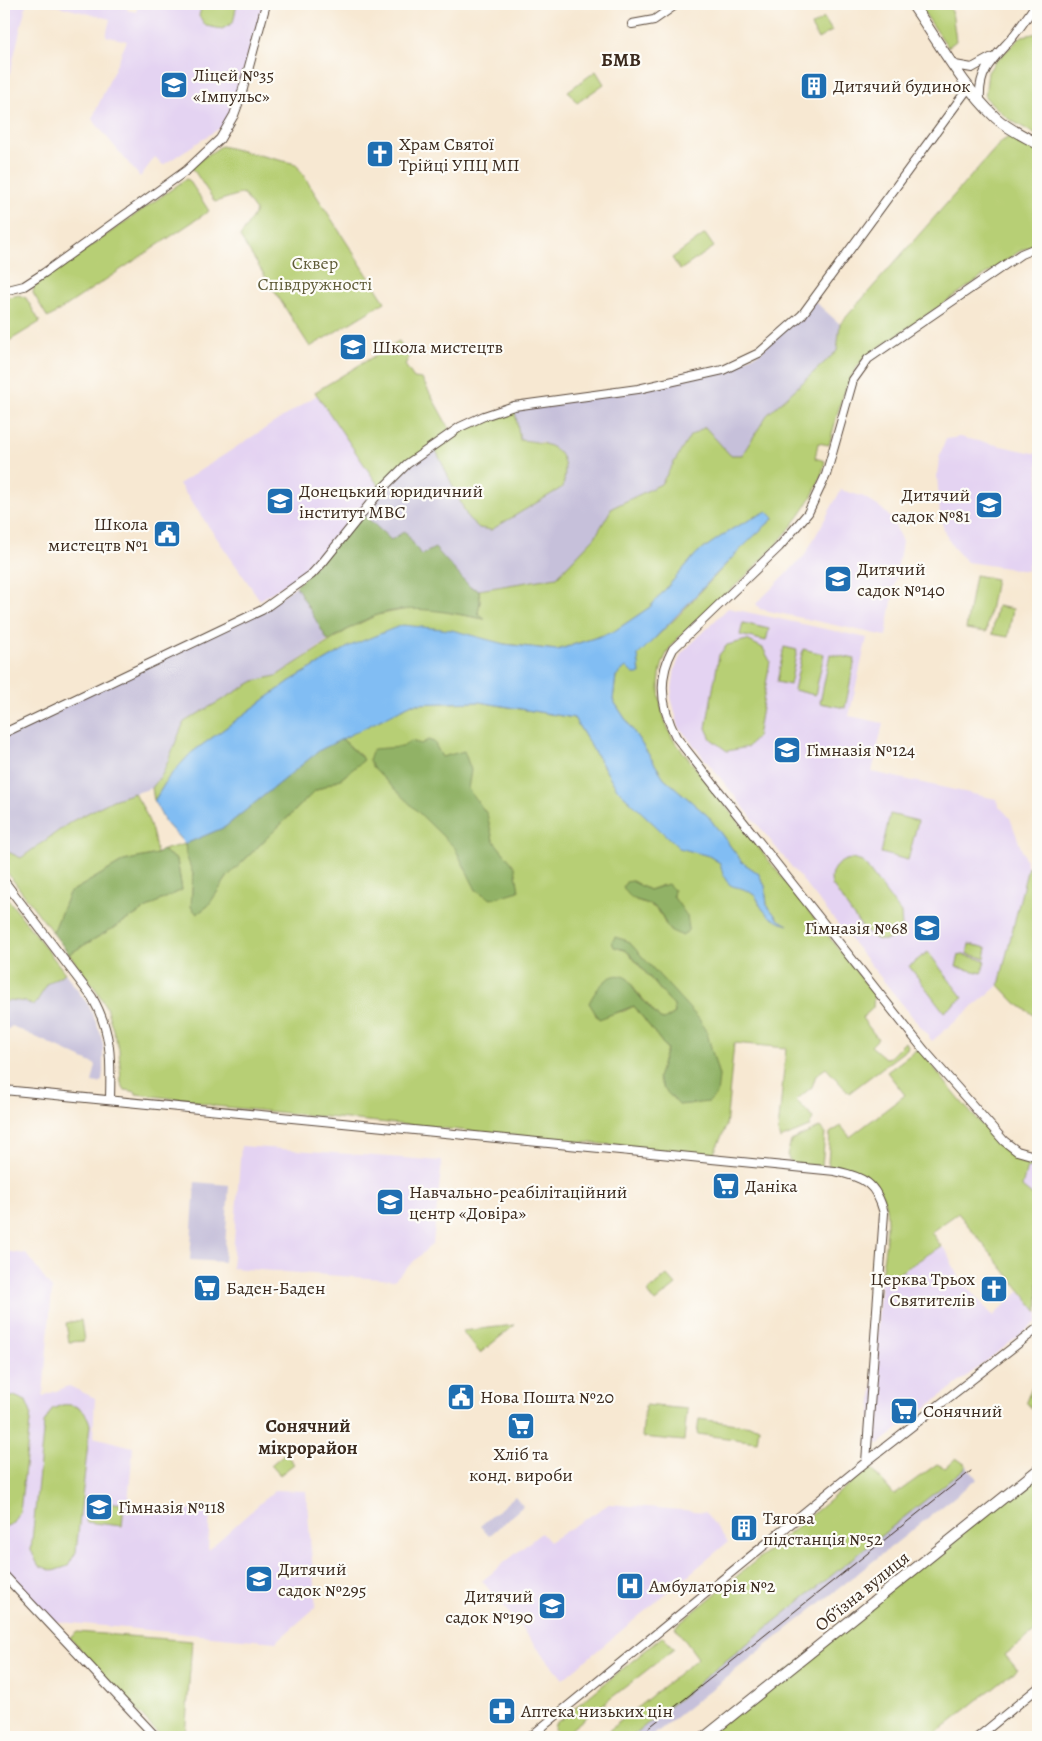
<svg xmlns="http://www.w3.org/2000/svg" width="1042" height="1741" font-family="Alegreya,serif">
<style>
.built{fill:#e4d3f2}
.industrial{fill:#c6c0da}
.green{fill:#b7cf74;stroke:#797c49;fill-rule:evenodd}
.forest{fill:#91b266;stroke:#666e42}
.water{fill:#81bdf3;stroke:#5e7488}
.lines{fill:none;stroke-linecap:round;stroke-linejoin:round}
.minor-casing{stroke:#574639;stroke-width:10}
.major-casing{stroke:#574639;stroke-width:12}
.minor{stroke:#fff;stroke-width:8}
.major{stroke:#fff;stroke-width:10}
.tram{stroke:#3b2a1e;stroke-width:1}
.labels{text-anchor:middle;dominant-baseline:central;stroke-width:4.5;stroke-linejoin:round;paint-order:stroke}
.poi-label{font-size:18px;fill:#3b2a1e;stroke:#fdfcf7;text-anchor:start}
.park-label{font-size:18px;fill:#605c38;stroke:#fdfcf7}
.street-label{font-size:18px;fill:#3b2a1e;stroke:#fdfcf7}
.neighbourhood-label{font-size:19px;font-weight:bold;fill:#3b2a1e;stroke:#fdfcf7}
</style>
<rect width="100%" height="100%" fill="#fdfcf7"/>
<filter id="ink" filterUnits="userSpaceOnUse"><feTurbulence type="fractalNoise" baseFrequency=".02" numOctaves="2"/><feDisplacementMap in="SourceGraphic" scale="10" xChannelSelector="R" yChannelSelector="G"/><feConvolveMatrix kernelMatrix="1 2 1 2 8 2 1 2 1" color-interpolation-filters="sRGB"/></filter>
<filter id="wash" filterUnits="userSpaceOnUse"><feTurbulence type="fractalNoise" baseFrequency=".0096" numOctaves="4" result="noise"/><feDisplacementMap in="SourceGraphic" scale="20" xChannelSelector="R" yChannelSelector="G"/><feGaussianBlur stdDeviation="1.12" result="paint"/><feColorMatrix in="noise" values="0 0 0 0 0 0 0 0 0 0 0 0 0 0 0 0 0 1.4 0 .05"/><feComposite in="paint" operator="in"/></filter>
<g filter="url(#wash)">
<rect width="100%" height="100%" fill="#f7e8d2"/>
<!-- built -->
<path class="built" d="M 4,4 L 26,5 L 8,82 L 4,81 Z
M 49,4 L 128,4 L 127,10 L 136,12 L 138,4 L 263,4 L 237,96 L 223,126 L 163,165 L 155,157 L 140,177 L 92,119 L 127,41 L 106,36 L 110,19 Z
M 317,395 L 380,488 L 319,558 L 292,580 L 260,600 L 179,484 Z
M 960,437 L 1038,454 L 1038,525 L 1027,571 L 967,562 L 953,547 L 945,533 L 940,517 L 937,474 L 940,454 L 946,439 Z
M 841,490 L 864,497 L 882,509 L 893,520 L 902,542 L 886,636 L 760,609 L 756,604 L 805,555 Z
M 728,608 L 867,638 L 849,716 L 883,723 L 872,772 L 996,799 L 999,806 L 1010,818 L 1028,867 L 999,985 L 932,1041 L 679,727 L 671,697 L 675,668 L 682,653 Z
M 241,1146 L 442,1161 L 433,1243 L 394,1280 L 232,1268 Z
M 1027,1167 L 1038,1169 L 1038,1200 L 1022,1188 Z
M 941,1246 L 946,1250 L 958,1277 L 993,1316 L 1020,1291 L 1038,1312 L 1038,1321 L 879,1444 L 869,1440 L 881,1277 L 890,1279 Z
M 4,1251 L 26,1254 L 52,1289 L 43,1396 L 69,1386 L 95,1398 L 93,1437 L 133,1447 L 128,1502 L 210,1512 L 208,1550 L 275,1490 L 306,1491 L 316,1607 L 276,1642 L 51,1621 L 4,1571 Z
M 609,1504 L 705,1512 L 728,1542 L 563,1679 L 482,1581 L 541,1533 L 549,1542 Z"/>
<!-- industrial -->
<path class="industrial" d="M 813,300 L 840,324 L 837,351 L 767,415 L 742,455 L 730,455 L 704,427 L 690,436 L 661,484 L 612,508 L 595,537 L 557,577 L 479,590 L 470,587 L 435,548 L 421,555 L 391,540 L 363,514 L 381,490 L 433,444 L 465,513 L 543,442 L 520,440 L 514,406 L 638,389 L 723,370 L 759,353 Z
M 296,586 L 328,641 L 276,676 L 254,681 L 185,722 L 163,773 L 152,788 L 113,800 L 72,821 L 21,858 L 4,850 L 4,733 L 262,610 Z
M 65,973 L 89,1006 L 100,1032 L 103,1045 L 103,1071 L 102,1081 L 99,1083 L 92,1082 L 96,1065 L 12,1026 L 4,1032 L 4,1003 L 9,1000 L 27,1002 L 34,1006 L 48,983 Z
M 195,1182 L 229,1185 L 224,1262 L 190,1260 Z
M 966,1465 L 977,1479 L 651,1737 L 631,1737 Z
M 515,1496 L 523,1506 L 489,1536 L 480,1526 Z"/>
<!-- green -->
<path class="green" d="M 202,4 L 237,4 L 233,23 L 222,29 L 206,26 L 199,16 Z
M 918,4 L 945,4 L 952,11 L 956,41 L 948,47 Z
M 824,18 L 832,31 L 818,39 L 811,26 Z
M 1038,33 L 1038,136 L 1007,118 L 985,97 L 988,72 L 995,62 L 1022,36 Z
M 596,71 L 604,84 L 577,103 L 568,91 Z
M 1012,135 L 1038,150 L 1038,243 L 1020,251 L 865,357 C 843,380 838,415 829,445 L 818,443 L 815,458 L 825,461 C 814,525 722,596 676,640 C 651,669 657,708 673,739 L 874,994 L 873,1008 L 862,1018 L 878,1039 L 871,1046 L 885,1058 L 890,1057 L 905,1042 L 908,1045 L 907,1049 L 849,1093 L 826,1068 L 816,1075 L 812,1087 L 796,1100 L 813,1118 L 809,1127 L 780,1139 L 778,1132 L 786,1048 L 734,1043 L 726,1127 L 713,1155 L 215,1106 L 194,1101 L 136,1094 L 136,1092 L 125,1090 L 121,1083 L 119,1049 L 106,1007 L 97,991 L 69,954 L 159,901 L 182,890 L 177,860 L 162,850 L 185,844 C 186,855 193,865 193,875 C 193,893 188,896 197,914 L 208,905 L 228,876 L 315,791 L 342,778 L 364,759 L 341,738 L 412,704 L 479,702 L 574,718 L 617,789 L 679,847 L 709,856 L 720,863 C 727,895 736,880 754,895 C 758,898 758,902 760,905 C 765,915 776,919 785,924 L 778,919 L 767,905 L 765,886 L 758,873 L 742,862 L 708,816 L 664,778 L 613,700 L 616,676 L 678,616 L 745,544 L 774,518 L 755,516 L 748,522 L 732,529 L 697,553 L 650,607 L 613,632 L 557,650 L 504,644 L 350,646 L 290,681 L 191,753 L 169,777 L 154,801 L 152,788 L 163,773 L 184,722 L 254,681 L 276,676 L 352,627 L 377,615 L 412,608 L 431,609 L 484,619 L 478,613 L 480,602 L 479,590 L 557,577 L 595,537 L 612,508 L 661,484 L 690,436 L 705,427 L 730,455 L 742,455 L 767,415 L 837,351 L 840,324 L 1001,142 ZM 632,881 L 649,890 L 663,885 L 679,905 L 665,924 C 661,909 651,904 637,901 ZM 628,941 L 710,1048 L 719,1076 L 679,1105 C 659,1084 657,1076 667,1049 L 634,1006 L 624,1011 L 596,1016 L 593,1007 L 628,979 L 635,990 L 660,1019 L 664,1020 L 675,1013 L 674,1006 L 626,950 L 620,949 Z
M 221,146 L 296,164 L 385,302 L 310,347 L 240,237 L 256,211 L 243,193 L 215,202 L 191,166 Z
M 186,179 L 189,180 L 209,211 L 48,318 L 33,293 L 34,286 Z
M 705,234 L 714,247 L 680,270 L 672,258 Z
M 19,295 L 26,298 L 40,322 L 4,344 L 4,298 Z
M 399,341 L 409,356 L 405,365 L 414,378 L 422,379 L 450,430 L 380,488 L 315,392 Z
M 514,406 L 520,440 C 553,443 571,449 563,487 L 491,530 L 479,528 L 468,518 L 433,444 L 460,427 Z
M 975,575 L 996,579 L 986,632 L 966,629 Z
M 997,606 L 1013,609 L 1008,637 L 992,634 Z
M 743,623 L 769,629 L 766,641 L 740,635 Z
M 747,640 L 763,648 L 770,661 L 757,737 L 748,747 L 727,751 L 711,739 L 706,728 L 719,655 L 727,645 Z
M 784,647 L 797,650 L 790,685 L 777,682 Z
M 803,649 L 824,654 L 815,695 L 794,690 Z
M 830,654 L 855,659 L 845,708 L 820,703 Z
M 134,793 C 148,813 153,831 157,854 L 124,861 L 69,893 L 53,933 L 6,871 L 4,850 L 21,858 L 72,821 L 113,800 Z
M 890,814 L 918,821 L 908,860 L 881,853 Z
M 852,859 L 863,862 L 901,913 L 902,928 C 896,939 881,945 871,936 C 856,923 844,901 832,885 C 828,871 838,860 852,859 Z
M 1032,865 L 1038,866 L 1038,1018 L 1016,1003 L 999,985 L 1028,867 Z
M 4,894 L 65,973 L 48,983 L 34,1006 L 27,1002 L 9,1000 L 4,1003 Z
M 969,944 L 987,948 L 985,958 L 967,954 Z
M 928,952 L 963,998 L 944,1012 L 909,966 Z
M 959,954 L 985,960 L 982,973 L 956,967 Z
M 919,1048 C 944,1080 997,1156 1038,1161 L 1038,1169 L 1027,1167 L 1022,1187 L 1038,1200 L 1038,1312 L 958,1213 L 931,1232 L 941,1246 L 890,1279 L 881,1277 C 888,1221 902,1175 830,1167 L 828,1163 L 830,1133 L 841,1126 L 850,1137 L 905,1095 L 887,1072 Z
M 820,1127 L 825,1133 L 822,1166 L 791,1163 L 787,1155 L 791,1141 Z
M 667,1275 L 676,1285 L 655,1302 L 647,1292 Z
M 81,1320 L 84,1341 L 69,1342 L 66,1323 Z
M 515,1325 L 480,1353 L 462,1331 Z
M 1038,1371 L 1038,1409 L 1035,1412 L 1026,1402 Z
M 14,1396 L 26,1401 L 31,1413 L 20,1512 L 14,1523 L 4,1527 L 4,1399 Z
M 62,1405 C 77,1403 87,1411 90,1425 L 76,1552 L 68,1566 L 53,1571 L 38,1565 L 31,1550 L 44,1423 L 52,1409 Z
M 645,1405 L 687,1409 L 684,1441 L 642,1437 Z
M 699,1419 L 759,1427 L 757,1442 L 697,1434 Z
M 285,1453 L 294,1464 L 280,1475 L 271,1465 Z
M 956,1458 L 966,1465 L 964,1469 L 631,1737 L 601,1737 L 698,1658 L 675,1627 L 870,1467 L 894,1495 L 937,1464 L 945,1468 Z
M 1038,1470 L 1038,1629 L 1005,1655 L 1017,1669 L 931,1737 L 705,1737 Z
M 88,1500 L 124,1504 L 122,1526 L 86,1522 Z
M 77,1632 L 192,1641 L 185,1737 L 163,1737 L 154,1729 L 70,1638 Z
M 663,1636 L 674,1649 L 561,1737 L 554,1729 L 555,1724 Z"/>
<!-- forest -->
<path class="forest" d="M 363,514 L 391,540 L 405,531 L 421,555 L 435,548 L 470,587 L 479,590 L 480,602 L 478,613 L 485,619 C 449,613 413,603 377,615 C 360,621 344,632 328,641 L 296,586 Z
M 341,738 L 364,760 L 342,778 L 315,791 L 228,876 L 208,906 L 197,914 L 191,907 L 193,874 L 186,855 L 185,844 L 225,827 L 320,750 Z
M 428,740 L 434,742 L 442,757 L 464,751 L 471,770 L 468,789 L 487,814 L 493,840 L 515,867 L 519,891 L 491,899 L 476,890 L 455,848 L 373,768 L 369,760 L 373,749 L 402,747 L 411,741 L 421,744 Z
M 162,850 L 177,860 L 182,890 L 159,901 L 69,954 L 53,933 L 69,893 L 124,861 L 157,854 Z
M 632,881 L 649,890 L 668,884 L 674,890 L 673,896 L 687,916 L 689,929 L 683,936 L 669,930 C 664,922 662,911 653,906 C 638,898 633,904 623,887 L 626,882 Z
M 615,937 L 628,941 L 699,1019 L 707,1033 L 719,1076 L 717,1094 L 709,1102 L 679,1105 L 663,1088 L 658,1078 L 667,1049 L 634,1006 L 599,1019 L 589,1003 C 595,991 611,966 628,979 C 632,982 633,989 636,992 C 644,1002 652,1010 660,1019 L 664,1020 L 675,1013 L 674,1006 L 630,954 L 625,950 L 614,947 L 612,942 Z"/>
<!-- water -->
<path class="water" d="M 767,511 L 774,518 C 726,560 684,610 638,655 L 640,674 L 633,674 L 626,667 L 616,676 L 613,700 L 664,778 L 708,816 L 742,862 L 758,873 L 765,886 L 767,905 L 778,919 L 788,925 C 776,922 766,916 760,905 C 758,901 758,898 754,895 C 735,880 728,897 720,863 L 709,856 L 679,848 L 617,789 L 574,718 L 479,702 L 412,704 L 320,750 L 225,827 L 185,844 L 165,822 L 154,801 L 169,777 L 191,753 L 290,681 L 350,646 L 402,625 L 452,630 L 504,644 L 557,650 L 613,632 L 650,607 L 697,553 L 732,529 Z"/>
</g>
<g filter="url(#ink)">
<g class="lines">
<!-- minor casing -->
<g class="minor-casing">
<path id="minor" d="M 632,24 L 654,20 L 677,4
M 955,65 L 972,68 L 990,58
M 980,99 C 978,71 993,59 1011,39 C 1020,28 1028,16 1036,4
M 1038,247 L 1021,254 L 868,359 L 853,380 L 826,475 L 808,513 L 779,547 L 673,649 C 657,678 661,708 676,737 L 924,1050 L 1004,1141 L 1017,1151 L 1038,1157
M 4,291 L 24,286 L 44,273 L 187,170 L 220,139 L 234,115 L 241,96 L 266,4
M 4,733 L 262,610 L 311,575 L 323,562 L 381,490 L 407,464 L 460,427 L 484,416 L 514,406 L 638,389 L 723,370 L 759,353 L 802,315 L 969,87
M 4,881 L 92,997 C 112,1032 111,1060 110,1099
M 4,1090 L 835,1171 C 864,1177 876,1183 884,1213 L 866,1462
M 4,1575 L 156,1737
M 530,1737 L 866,1462 L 1038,1328
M 978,1737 L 1038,1688"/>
</g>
<!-- major casing -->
<g class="major-casing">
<path id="major" d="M 912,4 C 939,42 962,86 996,118 C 1008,129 1024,136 1038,144
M 705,1737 L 1038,1470"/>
</g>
<!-- minor -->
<use href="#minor" class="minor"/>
<!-- major -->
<use href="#major" class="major"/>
<!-- tram -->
<path class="tram" d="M 637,1737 L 971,1471"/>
</g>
</g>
<!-- icons -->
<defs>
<g id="school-square" transform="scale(1.4375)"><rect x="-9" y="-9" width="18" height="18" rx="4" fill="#1f6fb2" stroke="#fdfcf7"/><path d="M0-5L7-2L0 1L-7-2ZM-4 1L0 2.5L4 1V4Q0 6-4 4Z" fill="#fff"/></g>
<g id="building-square" transform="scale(1.4375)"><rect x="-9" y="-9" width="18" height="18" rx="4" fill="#1f6fb2" stroke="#fdfcf7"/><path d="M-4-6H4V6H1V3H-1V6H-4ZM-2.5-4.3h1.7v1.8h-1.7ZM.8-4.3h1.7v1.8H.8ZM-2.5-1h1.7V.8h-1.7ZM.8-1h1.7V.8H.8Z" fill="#fff"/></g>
<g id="church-square" transform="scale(1.4375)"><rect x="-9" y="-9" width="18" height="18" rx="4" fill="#1f6fb2" stroke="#fdfcf7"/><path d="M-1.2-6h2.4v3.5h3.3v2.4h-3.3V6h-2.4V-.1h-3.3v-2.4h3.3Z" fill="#fff"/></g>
<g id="university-square" transform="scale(1.4375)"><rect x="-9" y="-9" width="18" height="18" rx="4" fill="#1f6fb2" stroke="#fdfcf7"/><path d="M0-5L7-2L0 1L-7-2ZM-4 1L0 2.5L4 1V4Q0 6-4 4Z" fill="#fff"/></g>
<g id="civic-square" transform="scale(1.4375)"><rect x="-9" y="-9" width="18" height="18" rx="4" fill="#1f6fb2" stroke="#fdfcf7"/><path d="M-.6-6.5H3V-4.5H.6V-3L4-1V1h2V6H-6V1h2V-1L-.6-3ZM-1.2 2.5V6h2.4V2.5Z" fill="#fff"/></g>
<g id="supermarket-square" transform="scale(1.4375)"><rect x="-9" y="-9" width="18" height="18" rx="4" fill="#1f6fb2" stroke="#fdfcf7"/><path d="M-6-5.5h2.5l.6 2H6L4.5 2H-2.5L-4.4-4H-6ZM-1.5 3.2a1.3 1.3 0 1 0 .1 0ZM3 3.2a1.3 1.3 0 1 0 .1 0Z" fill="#fff"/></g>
<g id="hospital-square" transform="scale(1.4375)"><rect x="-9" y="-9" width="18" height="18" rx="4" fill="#1f6fb2" stroke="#fdfcf7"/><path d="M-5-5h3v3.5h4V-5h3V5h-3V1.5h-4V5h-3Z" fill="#fff"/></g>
<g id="pharmacy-square" transform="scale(1.4375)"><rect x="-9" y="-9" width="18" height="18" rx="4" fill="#1f6fb2" stroke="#fdfcf7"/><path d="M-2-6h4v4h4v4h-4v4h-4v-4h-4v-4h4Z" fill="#fff"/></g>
</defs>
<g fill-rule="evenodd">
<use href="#school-square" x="174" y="85"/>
<use href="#building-square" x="814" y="86"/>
<use href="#church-square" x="380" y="154"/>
<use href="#school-square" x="353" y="347"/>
<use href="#university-square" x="280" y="501"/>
<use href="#school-square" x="989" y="505"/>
<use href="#civic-square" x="167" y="534"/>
<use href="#school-square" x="838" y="579"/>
<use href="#school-square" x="787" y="750"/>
<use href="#school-square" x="927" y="928"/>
<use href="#supermarket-square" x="726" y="1186"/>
<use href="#school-square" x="390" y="1202"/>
<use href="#supermarket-square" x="207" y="1288"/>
<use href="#church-square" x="994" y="1289"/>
<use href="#civic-square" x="461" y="1397"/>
<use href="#supermarket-square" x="904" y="1411"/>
<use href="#supermarket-square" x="521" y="1426"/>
<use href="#school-square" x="99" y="1507"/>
<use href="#building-square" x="744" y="1528"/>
<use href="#school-square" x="259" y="1579"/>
<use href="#hospital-square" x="630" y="1586"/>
<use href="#school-square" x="552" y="1606"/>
<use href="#pharmacy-square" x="502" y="1711"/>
</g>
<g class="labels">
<!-- poi labels -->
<g class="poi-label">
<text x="193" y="75">Ліцей №35<tspan x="193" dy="21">«Імпульс»</tspan></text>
<text x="833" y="86">Дитячий будинок</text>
<text x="399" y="144">Храм Святої<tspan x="399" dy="21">Трійці УПЦ МП</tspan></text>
<text x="372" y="347">Школа мистецтв</text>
<text x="299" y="491">Донецький юридичний<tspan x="299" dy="21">інститут МВС</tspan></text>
<text x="970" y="495" text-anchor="end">Дитячий<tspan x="970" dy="21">садок №81</tspan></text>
<text x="148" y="524" text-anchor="end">Школа<tspan x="148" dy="21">мистецтв №1</tspan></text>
<text x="857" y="569">Дитячий<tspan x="857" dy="21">садок №140</tspan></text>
<text x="806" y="750">Гімназія №124</text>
<text x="908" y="928" text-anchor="end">Гімназія №68</text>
<text x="745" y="1186">Даніка</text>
<text x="409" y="1192">Навчально-реабілітаційний<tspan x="409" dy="21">центр «Довіра»</tspan></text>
<text x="975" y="1279" text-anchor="end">Церква Трьох<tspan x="975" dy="21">Святителів</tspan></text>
<text x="226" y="1288">Баден-Баден</text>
<text x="480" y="1397">Нова Пошта №20</text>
<text x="923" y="1411">Сонячний</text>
<text x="521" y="1454" text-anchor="middle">Хліб та<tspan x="521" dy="21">конд. вироби</tspan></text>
<text x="118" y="1507">Гімназія №118</text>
<text x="763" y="1518">Тягова<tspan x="763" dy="21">підстанція №52</tspan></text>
<text x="278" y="1569">Дитячий<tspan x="278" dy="21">садок №295</tspan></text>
<text x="649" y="1586">Амбулаторія №2</text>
<text x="533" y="1596" text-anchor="end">Дитячий<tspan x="533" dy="21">садок №190</tspan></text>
<text x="521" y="1711">Аптека низьких цін</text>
</g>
<!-- park labels -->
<g class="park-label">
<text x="315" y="263">Сквер<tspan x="315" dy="21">Співдружності</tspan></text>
</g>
<!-- street labels -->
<g class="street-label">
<text transform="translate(862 1591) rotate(-39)">Обʼїзна вулиця</text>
</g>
<!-- neighbourhood labels -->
<g class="neighbourhood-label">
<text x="621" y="60">БМВ</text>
<text x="308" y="1426">Сонячний<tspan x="308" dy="22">мікрорайон</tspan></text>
</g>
</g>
<!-- margin -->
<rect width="1042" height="1741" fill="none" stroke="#fdfcf7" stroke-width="20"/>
</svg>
